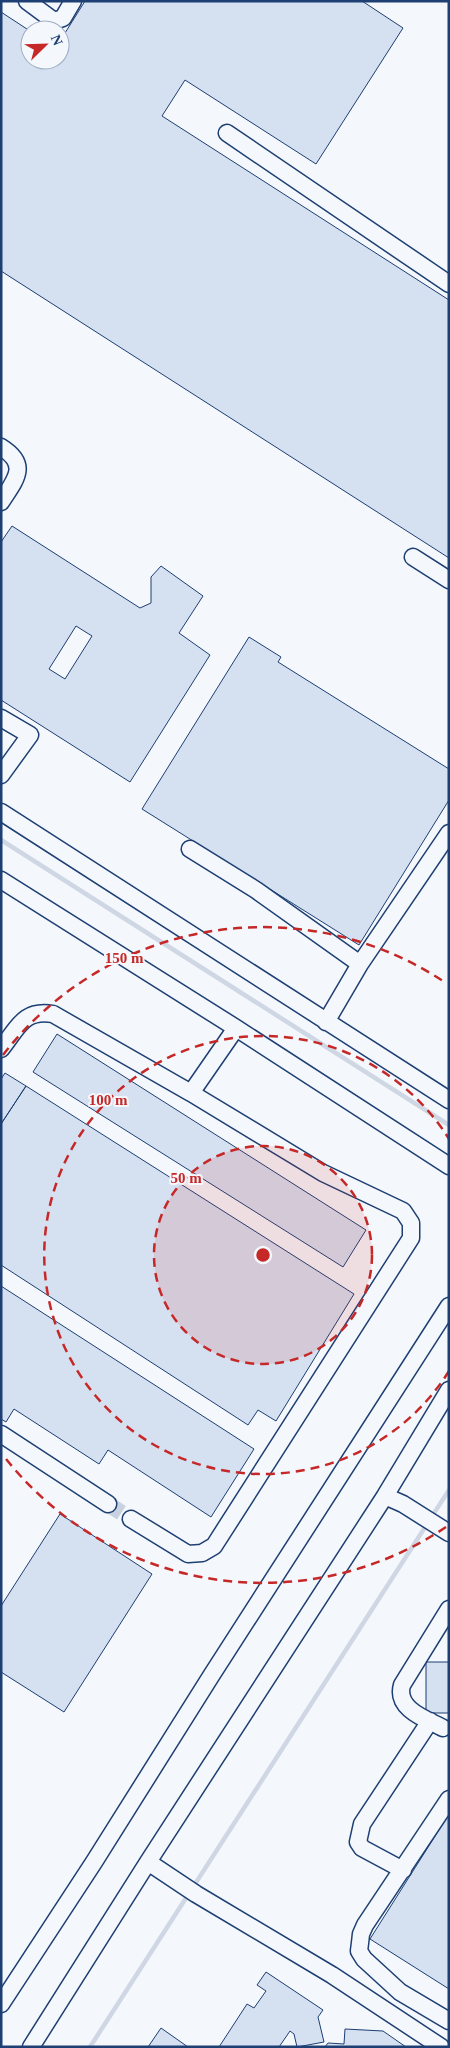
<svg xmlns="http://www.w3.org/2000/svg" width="450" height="2048" font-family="Georgia,serif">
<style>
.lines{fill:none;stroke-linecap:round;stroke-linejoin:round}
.stream{stroke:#cfd7e4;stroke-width:4.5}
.building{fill:#d5e0f0;stroke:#1d3f73;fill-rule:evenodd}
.minor-tunnel{stroke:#c9d2e0;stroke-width:16;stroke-dasharray:16 8;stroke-linecap:butt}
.minor-casing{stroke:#1d3f73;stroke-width:19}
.minor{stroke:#f4f7fb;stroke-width:16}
.ring{fill:none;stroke:#c62828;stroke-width:2.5;stroke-dasharray:9 6}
.centre{fill:#c62828;stroke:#f4f7fb;stroke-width:2.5}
.ring-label{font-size:15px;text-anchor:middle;font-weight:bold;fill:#c62828;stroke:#f4f7fb;stroke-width:4;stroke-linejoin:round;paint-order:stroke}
</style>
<rect width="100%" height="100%" fill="#f4f7fb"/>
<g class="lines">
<!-- stream -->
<path class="stream" d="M 1,840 L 449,1125
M 90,2047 L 449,1490"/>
</g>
<!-- building -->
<path class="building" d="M 85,1 L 362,1 L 403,28 L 316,164 L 185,80 L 162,116 L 449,300 L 449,558 L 1,271 L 1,12 L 30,31 L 30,60 L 60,60 L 60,41 Z
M 12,526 L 140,608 L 151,603 L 151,577 L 161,566 L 203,596 L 179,633 L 210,655 L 130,782 L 1,700 L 1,542 ZM 76,626 L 92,636 L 65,679 L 49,669 Z
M 249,637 L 281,657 L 278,662 L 449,769 L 449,800 L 359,945 L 142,809 Z
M 57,1034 L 366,1230 L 343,1267 L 33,1072 Z
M 5,1073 L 26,1086 L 1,1124 L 1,1079 Z
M 26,1086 L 354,1294 L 276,1421 L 258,1410 L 248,1425 L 1,1265 L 1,1124 Z
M 1,1286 L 254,1449 L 211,1517 L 108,1450 L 99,1464 L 14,1409 L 6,1422 L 1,1419 Z
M 60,1514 L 152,1574 L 64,1712 L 1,1672 L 1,1606 Z
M 426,1662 L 449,1662 L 449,1713 L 426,1713 Z
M 449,1814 L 449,1989 L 370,1939 Z
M 266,1972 L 323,2010 L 318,2017 L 324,2042 L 297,2047 L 294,2034 L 290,2031 L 279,2047 L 219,2047 L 247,2004 L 254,2008 L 266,1991 L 257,1985 Z
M 161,2028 L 188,2047 L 148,2047 Z
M 345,2029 L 383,2031 L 406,2047 L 325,2047 L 328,2043 L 344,2044 Z"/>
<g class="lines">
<!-- minor-tunnel -->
<path class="minor-tunnel" d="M 108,1504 L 131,1519"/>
<!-- minor casing -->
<g class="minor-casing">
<path id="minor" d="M 27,1 L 54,21 L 63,18 L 73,1
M 227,133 L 449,284
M 1,447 C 30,465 15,480 1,502
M 413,557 L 449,580
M 1,718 L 30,735 L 1,775
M 1,812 L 449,1100
M 190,849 L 256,890 L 360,964
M 1,880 L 236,1028 L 449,1166
M 326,1022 L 360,964 L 449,833
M 1,1049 C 18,1028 23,1009 53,1014 L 191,1093
M 1,1434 L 108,1504
M 385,1496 L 403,1504 L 449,1533
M 131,1519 L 188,1554 L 202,1553 L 214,1546 L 411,1238 L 411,1223 L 403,1211 L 323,1173 L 191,1093 L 236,1028
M 443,1728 C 426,1719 395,1709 402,1685 L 449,1609
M 449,1799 L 365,1925 L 361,1934 L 360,1943 L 359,1951 L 364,1959 L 400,1992 L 449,2021
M 148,1862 L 196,1894 L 332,1975 L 441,2047
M 403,1870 L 362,1848 L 358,1842 L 362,1824 L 430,1721
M 1,2004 L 94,1862 L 211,1676 L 449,1306
M 31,2047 L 148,1862 L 385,1496 L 449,1390"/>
</g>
<!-- minor -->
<use href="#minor" class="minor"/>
</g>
<!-- distance rings -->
<circle cx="263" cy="1255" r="109" fill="#c62828" fill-opacity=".12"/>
<g class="ring">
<circle cx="263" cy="1255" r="109"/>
<path d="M449 1371A219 219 0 1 1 449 1139"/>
<path d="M446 1527A328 328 0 0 1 3 1455M3 1055A328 328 0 0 1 446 983"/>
</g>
<circle cx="263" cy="1255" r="8" class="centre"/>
<g class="ring-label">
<text x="124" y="963">150 m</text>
<text x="108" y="1105">100 m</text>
<text x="186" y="1183">50 m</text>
</g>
<!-- border -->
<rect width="450" height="2048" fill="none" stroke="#1d3f73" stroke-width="5"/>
<!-- north arrow -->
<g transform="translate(45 45) rotate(67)"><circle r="24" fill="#f4f7fb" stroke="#9eadc5"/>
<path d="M0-4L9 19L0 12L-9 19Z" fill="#c62828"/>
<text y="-8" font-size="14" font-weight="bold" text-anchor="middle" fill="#1d3f73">N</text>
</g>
</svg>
